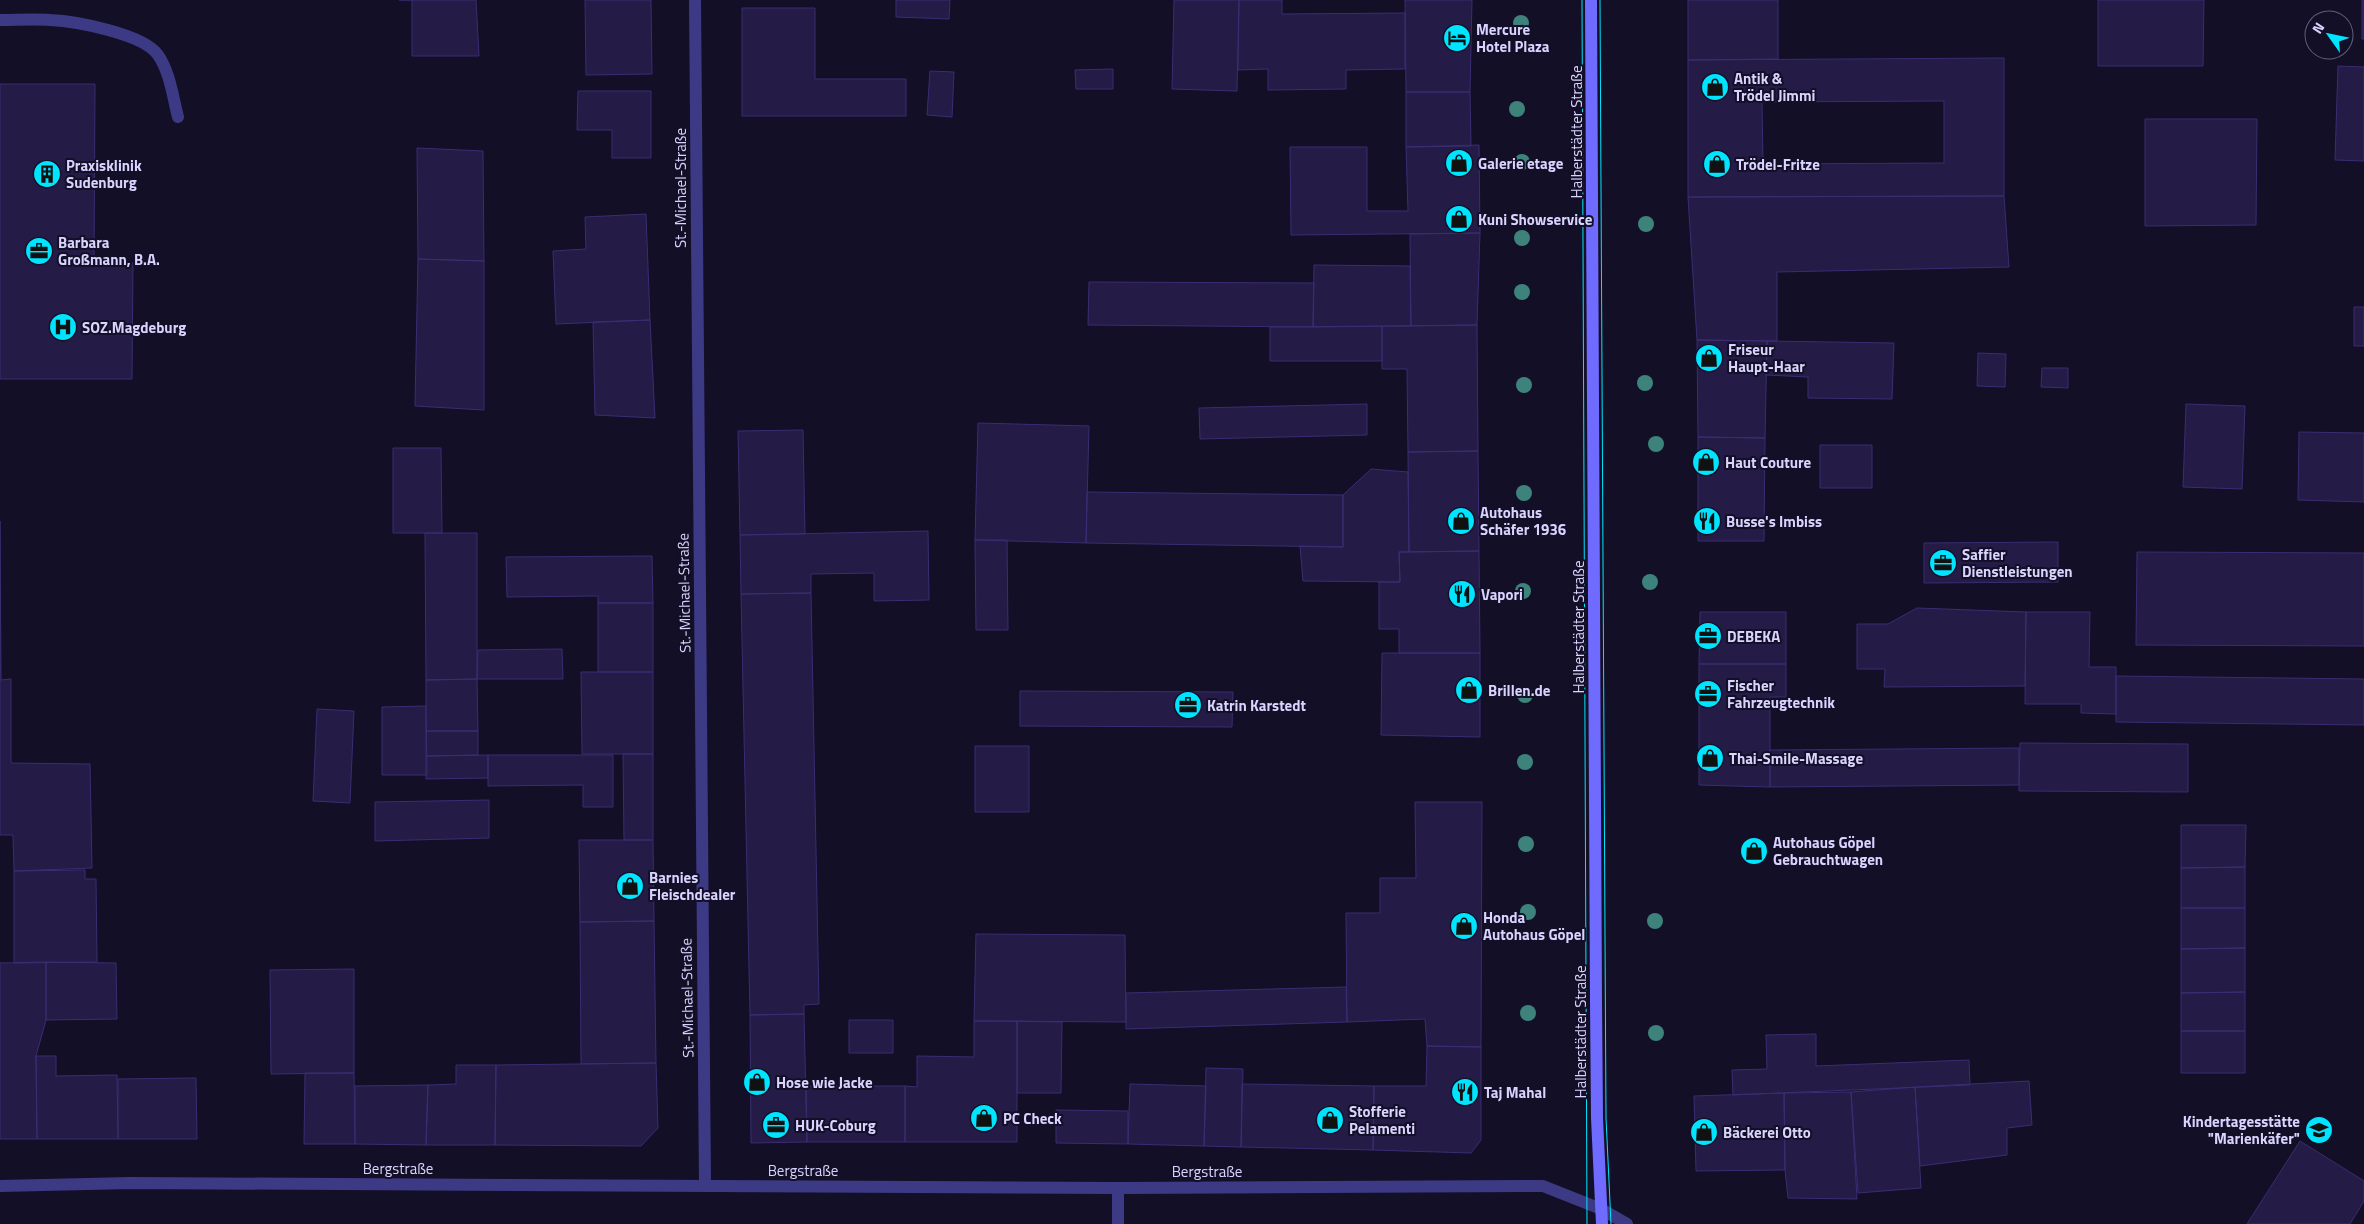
<svg xmlns="http://www.w3.org/2000/svg" width="2364" height="1224" font-family="'Titillium Web',sans-serif">
<style>
.building{fill:#241b47;stroke:#3b2d73;fill-rule:evenodd}
.lines{fill:none;stroke-linecap:round;stroke-linejoin:round}
.lane{stroke:#3d3a85;stroke-width:12}
.street{stroke:#3d3a85;stroke-width:12}
.secondary{stroke:#6f6bff;stroke-width:12}
.tram{stroke:#00e5ff;stroke-width:1}
.tree{fill:#3d827b}
.labels{text-anchor:middle;dominant-baseline:central;stroke-width:4;stroke-linejoin:round;paint-order:stroke}
.poi-label{font-size:15px;font-weight:bold;fill:#d9d4ff;stroke:#130f26;text-anchor:start}
.street-label{font-size:15px;fill:#d9d4ff;stroke:#130f26}
</style>
<rect width="100%" height="100%" fill="#130f26"/>
<!-- building -->
<path class="building" d="M 399,0 L 476,0 L 479,56 L 412,56 L 412,0 Z
M 585,0 L 651,0 L 652,74 L 586,75 Z
M 896,0 L 950,0 L 949,19 L 896,17 Z
M 1174,0 L 1239,0 L 1237,91 L 1172,89 Z
M 1239,0 L 1282,0 L 1282,14 L 1405,13 L 1405,69 L 1346,70 L 1346,89 L 1268,90 L 1268,69 L 1238,70 Z
M 1405,0 L 1472,0 L 1470,92 L 1406,92 Z
M 1688,0 L 1778,0 L 1778,59 L 1688,60 Z
M 2098,0 L 2204,0 L 2203,66 L 2098,66 Z
M 2362,0 L 2364,0 L 2364,39 L 2362,39 Z
M 742,8 L 815,8 L 815,79 L 906,79 L 906,116 L 742,116 Z
M 2004,58 L 2004,196 L 1688,197 L 1688,60 ZM 1944,101 L 1944,163 L 1763,164 L 1762,102 Z
M 2338,66 L 2364,67 L 2364,161 L 2335,160 Z
M 1113,69 L 1113,89 L 1076,89 L 1075,70 Z
M 930,71 L 954,72 L 952,117 L 927,115 Z
M 0,84 L 95,84 L 94,263 L 133,263 L 132,379 L 0,379 Z
M 578,91 L 651,91 L 651,158 L 612,158 L 612,130 L 577,130 Z
M 1406,92 L 1470,92 L 1471,146 L 1406,147 Z
M 2145,119 L 2257,119 L 2256,225 L 2145,226 Z
M 1479,145 L 1480,233 L 1291,235 L 1290,147 L 1367,147 L 1367,211 L 1408,211 L 1406,147 Z
M 417,148 L 483,151 L 484,261 L 418,259 Z
M 2004,196 L 2009,267 L 1777,272 L 1777,341 L 1697,340 L 1688,197 Z
M 646,214 L 650,320 L 556,324 L 553,251 L 586,249 L 585,217 Z
M 1480,233 L 1477,325 L 1411,326 L 1410,234 Z
M 418,259 L 484,261 L 484,410 L 415,406 Z
M 1314,265 L 1410,266 L 1411,326 L 1313,327 Z
M 1089,282 L 1314,283 L 1313,327 L 1088,325 Z
M 2354,307 L 2364,307 L 2364,346 L 2354,346 Z
M 650,320 L 655,418 L 595,415 L 593,322 Z
M 1477,325 L 1478,451 L 1408,452 L 1407,369 L 1382,369 L 1382,326 Z
M 1382,326 L 1382,361 L 1270,361 L 1270,327 Z
M 1697,340 L 1767,341 L 1765,438 L 1698,437 Z
M 1767,341 L 1894,343 L 1892,399 L 1808,398 L 1808,377 L 1766,375 Z
M 1978,353 L 2006,354 L 2005,387 L 1977,386 Z
M 2042,368 L 2068,368 L 2068,388 L 2041,387 Z
M 1367,404 L 1367,435 L 1200,439 L 1199,408 Z
M 2186,404 L 2245,406 L 2242,489 L 2183,487 Z
M 978,423 L 1089,426 L 1086,543 L 975,540 Z
M 803,430 L 805,534 L 740,535 L 738,431 Z
M 2299,432 L 2364,433 L 2364,502 L 2298,500 Z
M 1698,437 L 1765,438 L 1764,541 L 1698,541 Z
M 1820,445 L 1872,445 L 1872,488 L 1820,488 Z
M 393,448 L 441,448 L 442,533 L 393,533 Z
M 1478,451 L 1479,551 L 1409,552 L 1408,452 Z
M 1371,469 L 1408,472 L 1409,552 L 1399,552 L 1400,582 L 1303,581 L 1300,546 L 1343,547 L 1343,495 Z
M 1087,492 L 1343,495 L 1343,547 L 1086,543 Z
M 0,521 L 1,680 L 11,679 L 11,763 L 90,764 L 92,868 L 14,871 L 13,835 L 0,835 Z
M 928,531 L 929,600 L 874,601 L 874,573 L 811,574 L 811,593 L 741,594 L 740,535 Z
M 425,533 L 477,533 L 477,679 L 426,680 Z
M 975,540 L 1007,540 L 1008,630 L 976,630 Z
M 2058,542 L 2058,582 L 1924,583 L 1924,543 Z
M 1479,551 L 1480,653 L 1399,653 L 1399,629 L 1379,629 L 1379,582 L 1400,582 L 1399,552 Z
M 2137,552 L 2364,553 L 2364,646 L 2136,645 Z
M 652,556 L 653,603 L 598,603 L 598,596 L 507,597 L 506,557 Z
M 811,593 L 819,1004 L 804,1005 L 804,1014 L 750,1015 L 741,594 Z
M 598,603 L 653,603 L 653,672 L 598,672 Z
M 1917,608 L 2026,612 L 2025,686 L 1884,687 L 1885,669 L 1857,669 L 1857,624 L 1888,624 Z
M 1700,612 L 1786,612 L 1786,664 L 1699,664 Z
M 2026,612 L 2090,612 L 2089,667 L 2116,667 L 2116,714 L 2081,713 L 2081,704 L 2025,704 Z
M 562,649 L 563,679 L 477,679 L 478,650 Z
M 1382,653 L 1480,653 L 1480,737 L 1381,735 Z
M 1699,664 L 1786,664 L 1786,697 L 1770,697 L 1770,787 L 1699,785 Z
M 581,672 L 653,672 L 653,754 L 582,754 Z
M 2116,676 L 2364,679 L 2364,725 L 2116,722 Z
M 477,679 L 478,731 L 426,731 L 426,680 Z
M 1020,691 L 1233,692 L 1232,727 L 1020,726 Z
M 426,706 L 427,775 L 382,775 L 382,707 Z
M 317,709 L 354,711 L 350,803 L 313,801 Z
M 426,731 L 478,731 L 478,755 L 426,756 Z
M 2020,743 L 2188,744 L 2188,792 L 2019,791 Z
M 975,746 L 1029,746 L 1029,812 L 975,812 Z
M 2019,748 L 2019,785 L 1770,787 L 1770,750 Z
M 623,754 L 653,754 L 653,840 L 624,840 Z
M 488,755 L 488,778 L 426,779 L 426,756 Z
M 488,755 L 613,755 L 613,807 L 583,807 L 583,785 L 488,786 Z
M 489,800 L 489,838 L 375,841 L 375,802 Z
M 1415,802 L 1482,802 L 1481,1047 L 1427,1046 L 1425,1019 L 1347,1022 L 1346,913 L 1380,913 L 1380,878 L 1416,878 Z
M 2181,825 L 2246,825 L 2245,867 L 2181,868 Z
M 579,840 L 653,840 L 654,921 L 580,922 Z
M 2245,867 L 2245,908 L 2181,908 L 2181,868 Z
M 85,870 L 85,879 L 96,879 L 97,962 L 14,963 L 14,871 Z
M 2181,908 L 2245,908 L 2245,948 L 2181,949 Z
M 654,921 L 656,1063 L 581,1064 L 580,922 Z
M 976,934 L 1125,935 L 1126,1022 L 974,1021 Z
M 2245,948 L 2245,992 L 2181,993 L 2181,949 Z
M 46,962 L 46,1020 L 36,1056 L 37,1139 L 0,1139 L 0,963 Z
M 46,962 L 116,963 L 117,1019 L 46,1020 Z
M 354,969 L 354,1073 L 271,1074 L 270,970 Z
M 1346,987 L 1347,1022 L 1126,1029 L 1126,993 Z
M 2245,992 L 2245,1031 L 2181,1031 L 2181,993 Z
M 804,1014 L 807,1142 L 751,1143 L 750,1015 Z
M 849,1020 L 893,1020 L 893,1053 L 849,1053 Z
M 974,1021 L 1017,1021 L 1017,1142 L 905,1142 L 905,1086 L 917,1087 L 917,1056 L 974,1057 Z
M 1017,1021 L 1062,1022 L 1061,1093 L 1017,1093 Z
M 2181,1031 L 2245,1031 L 2245,1073 L 2181,1073 Z
M 1816,1034 L 1816,1066 L 1969,1060 L 1970,1085 L 1733,1095 L 1732,1070 L 1767,1069 L 1766,1035 Z
M 1427,1046 L 1481,1047 L 1481,1140 L 1471,1153 L 1373,1150 L 1374,1086 L 1426,1086 Z
M 36,1056 L 56,1056 L 56,1076 L 117,1075 L 118,1139 L 37,1139 Z
M 656,1063 L 658,1128 L 641,1146 L 495,1145 L 496,1065 Z
M 456,1065 L 496,1065 L 495,1145 L 426,1145 L 428,1085 L 456,1084 Z
M 1206,1068 L 1243,1069 L 1241,1147 L 1204,1146 Z
M 305,1073 L 354,1073 L 355,1144 L 304,1144 Z
M 196,1078 L 197,1139 L 118,1139 L 118,1079 Z
M 2029,1081 L 2032,1125 L 2007,1128 L 2007,1155 L 1920,1166 L 1915,1087 Z
M 1130,1084 L 1206,1086 L 1204,1146 L 1128,1144 Z
M 1242,1084 L 1374,1086 L 1373,1150 L 1241,1147 Z
M 428,1085 L 426,1145 L 355,1144 L 355,1086 Z
M 806,1086 L 905,1086 L 905,1142 L 807,1142 Z
M 1915,1087 L 1921,1188 L 1858,1193 L 1851,1092 Z
M 1851,1092 L 1857,1199 L 1788,1198 L 1785,1170 L 1784,1093 Z
M 1784,1093 L 1785,1170 L 1696,1171 L 1694,1096 Z
M 1056,1110 L 1128,1111 L 1128,1144 L 1056,1143 Z
M 2300,1141 L 2364,1181 L 2364,1201 L 2350,1224 L 2247,1224 Z"/>
<g class="lines">
<!-- lane -->
<path class="lane" d="M 0,20 C 17,20 34,19 50,20 C 75,21 144,34 158,55 C 170,72 173,98 178,117
M 1118,1224 L 1118,1188"/>
<!-- street -->
<path class="street" d="M 695,0 L 705,1185
M 0,1186 L 131,1183 L 1118,1188 L 1543,1186 L 1601,1209 L 1627,1224"/>
<!-- secondary -->
<path class="secondary" d="M 1591,0 L 1596,1002 L 1597,1118 L 1602,1224"/>
<!-- tram -->
<path class="tram" d="M 1582,0 L 1587,1224
M 1600,0 L 1606,1118 L 1611,1224"/>
</g>
<!-- trees -->
<g class="tree">
<circle cx="1521" cy="23" r="8"/>
<circle cx="1517" cy="109" r="8"/>
<circle cx="1522" cy="162" r="8"/>
<circle cx="1646" cy="224" r="8"/>
<circle cx="1522" cy="238" r="8"/>
<circle cx="1522" cy="292" r="8"/>
<circle cx="1645" cy="383" r="8"/>
<circle cx="1524" cy="385" r="8"/>
<circle cx="1656" cy="444" r="8"/>
<circle cx="1524" cy="493" r="8"/>
<circle cx="1650" cy="582" r="8"/>
<circle cx="1523" cy="591" r="8"/>
<circle cx="1525" cy="695" r="8"/>
<circle cx="1525" cy="762" r="8"/>
<circle cx="1526" cy="844" r="8"/>
<circle cx="1528" cy="912" r="8"/>
<circle cx="1655" cy="921" r="8"/>
<circle cx="1528" cy="1013" r="8"/>
<circle cx="1656" cy="1033" r="8"/>
</g>
<!-- icons -->
<defs>
<g id="hotel-disc" transform="scale(1.4375)"><circle r="9.5" fill="#00e5ff" stroke="#130f26"/><path d="M-6-4.5h1.5V1H6V5H4.5V3h-9V5H-6ZM-4 0a1.8 1.8 0 1 1 3.6 0ZM.5 0V-2.5h3Q6-2.5 6 0Z" fill="#111"/></g>
<g id="shop-disc" transform="scale(1.4375)"><circle r="9.5" fill="#00e5ff" stroke="#130f26"/><path d="M-5-2.5h2.3a2.7 3.5 0 0 1 5.4 0H5L5.5 6h-11ZM-1.5-2.5h3a1.5 2.3 0 0 0-3 0Z" fill="#111"/></g>
<g id="building-disc" transform="scale(1.4375)"><circle r="9.5" fill="#00e5ff" stroke="#130f26"/><path d="M-4-6H4V6H1V3H-1V6H-4ZM-2.5-4.3h1.7v1.8h-1.7ZM.8-4.3h1.7v1.8H.8ZM-2.5-1h1.7V.8h-1.7ZM.8-1h1.7V.8H.8Z" fill="#111"/></g>
<g id="office-disc" transform="scale(1.4375)"><circle r="9.5" fill="#00e5ff" stroke="#130f26"/><path d="M-6-3h4V-5.5h4V-3h4V5H-6ZM-1-4.5V-3h2v-1.5ZM-6 0V1H6V0Z" fill="#111"/></g>
<g id="hospital-disc" transform="scale(1.4375)"><circle r="9.5" fill="#00e5ff" stroke="#130f26"/><path d="M-5-5h3v3.5h4V-5h3V5h-3V1.5h-4V5h-3Z" fill="#111"/></g>
<g id="restaurant-disc" transform="scale(1.4375)"><circle r="9.5" fill="#00e5ff" stroke="#130f26"/><path d="M-5-6h1v4h1v-4h1v4h1v-4h1v5L-1.5 .5V6h-2V.5L-5-1ZM5-6V6H3V1.5H1.5Q1.5-4 5-6Z" fill="#111"/></g>
<g id="school-disc" transform="scale(1.4375)"><circle r="9.5" fill="#00e5ff" stroke="#130f26"/><path d="M0-5L7-2L0 1L-7-2ZM-4 1L0 2.5L4 1V4Q0 6-4 4Z" fill="#111"/></g>
</defs>
<g fill-rule="evenodd">
<use href="#hotel-disc" x="1457" y="38"/>
<use href="#shop-disc" x="1715" y="87"/>
<use href="#shop-disc" x="1459" y="163"/>
<use href="#shop-disc" x="1717" y="164"/>
<use href="#building-disc" x="47" y="174"/>
<use href="#shop-disc" x="1459" y="219"/>
<use href="#office-disc" x="39" y="251"/>
<use href="#hospital-disc" x="63" y="327"/>
<use href="#shop-disc" x="1709" y="358"/>
<use href="#shop-disc" x="1706" y="462"/>
<use href="#shop-disc" x="1461" y="521"/>
<use href="#restaurant-disc" x="1707" y="521"/>
<use href="#office-disc" x="1943" y="563"/>
<use href="#restaurant-disc" x="1462" y="594"/>
<use href="#office-disc" x="1708" y="636"/>
<use href="#shop-disc" x="1469" y="690"/>
<use href="#office-disc" x="1708" y="694"/>
<use href="#office-disc" x="1188" y="705"/>
<use href="#shop-disc" x="1710" y="758"/>
<use href="#shop-disc" x="1754" y="851"/>
<use href="#shop-disc" x="630" y="886"/>
<use href="#shop-disc" x="1464" y="926"/>
<use href="#shop-disc" x="757" y="1082"/>
<use href="#restaurant-disc" x="1465" y="1092"/>
<use href="#shop-disc" x="984" y="1118"/>
<use href="#shop-disc" x="1330" y="1120"/>
<use href="#office-disc" x="776" y="1125"/>
<use href="#school-disc" x="2319" y="1130"/>
<use href="#shop-disc" x="1704" y="1132"/>
</g>
<g class="labels">
<!-- poi labels -->
<g class="poi-label">
<text x="1476" y="29">Mercure<tspan x="1476" dy="17">Hotel Plaza</tspan></text>
<text x="1734" y="78">Antik &amp;<tspan x="1734" dy="17">Trödel Jimmi</tspan></text>
<text x="1478" y="163">Galerie etage</text>
<text x="1736" y="164">Trödel-Fritze</text>
<text x="66" y="165">Praxisklinik<tspan x="66" dy="17">Sudenburg</tspan></text>
<text x="1478" y="219">Kuni Showservice</text>
<text x="58" y="242">Barbara<tspan x="58" dy="17">Großmann, B.A.</tspan></text>
<text x="82" y="327">SOZ.Magdeburg</text>
<text x="1728" y="349">Friseur<tspan x="1728" dy="17">Haupt-Haar</tspan></text>
<text x="1725" y="462">Haut Couture</text>
<text x="1480" y="512">Autohaus<tspan x="1480" dy="17">Schäfer 1936</tspan></text>
<text x="1726" y="521">Busse's Imbiss</text>
<text x="1962" y="554">Saffier<tspan x="1962" dy="17">Dienstleistungen</tspan></text>
<text x="1481" y="594">Vapori</text>
<text x="1727" y="636">DEBEKA</text>
<text x="1727" y="685">Fischer<tspan x="1727" dy="17">Fahrzeugtechnik</tspan></text>
<text x="1488" y="690">Brillen.de</text>
<text x="1207" y="705">Katrin Karstedt</text>
<text x="1729" y="758">Thai-Smile-Massage</text>
<text x="1773" y="842">Autohaus Göpel<tspan x="1773" dy="17">Gebrauchtwagen</tspan></text>
<text x="649" y="877">Barnies<tspan x="649" dy="17">Fleischdealer</tspan></text>
<text x="1483" y="917">Honda<tspan x="1483" dy="17">Autohaus Göpel</tspan></text>
<text x="776" y="1082">Hose wie Jacke</text>
<text x="1484" y="1092">Taj Mahal</text>
<text x="1349" y="1111">Stofferie<tspan x="1349" dy="17">Pelamenti</tspan></text>
<text x="1003" y="1118">PC Check</text>
<text x="2300" y="1121" text-anchor="end">Kindertagesstätte<tspan x="2300" dy="17">"Marienkäfer"</tspan></text>
<text x="795" y="1125">HUK-Coburg</text>
<text x="1723" y="1132">Bäckerei Otto</text>
</g>
<!-- street labels -->
<g class="street-label">
<text transform="translate(1576 132) rotate(-90)">Halberstädter Straße</text>
<text transform="translate(680 188) rotate(-90)">St.-Michael-Straße</text>
<text transform="translate(684 593) rotate(-91)">St.-Michael-Straße</text>
<text transform="translate(1578 627) rotate(-90)">Halberstädter Straße</text>
<text transform="translate(687 998) rotate(-91)">St.-Michael-Straße</text>
<text transform="translate(1580 1032) rotate(-90)">Halberstädter Straße</text>
<text x="398" y="1168">Bergstraße</text>
<text x="803" y="1170">Bergstraße</text>
<text x="1207" y="1171">Bergstraße</text>
</g>
</g>
<!-- north arrow -->
<g transform="translate(2329 35) rotate(303)"><circle r="24" fill="#130f26" stroke="#625e7d"/>
<path d="M0-4L9 19L0 12L-9 19Z" fill="#00e5ff"/>
<text y="-8" font-size="14" font-weight="bold" text-anchor="middle" fill="#d9d4ff">N</text>
</g>
</svg>
